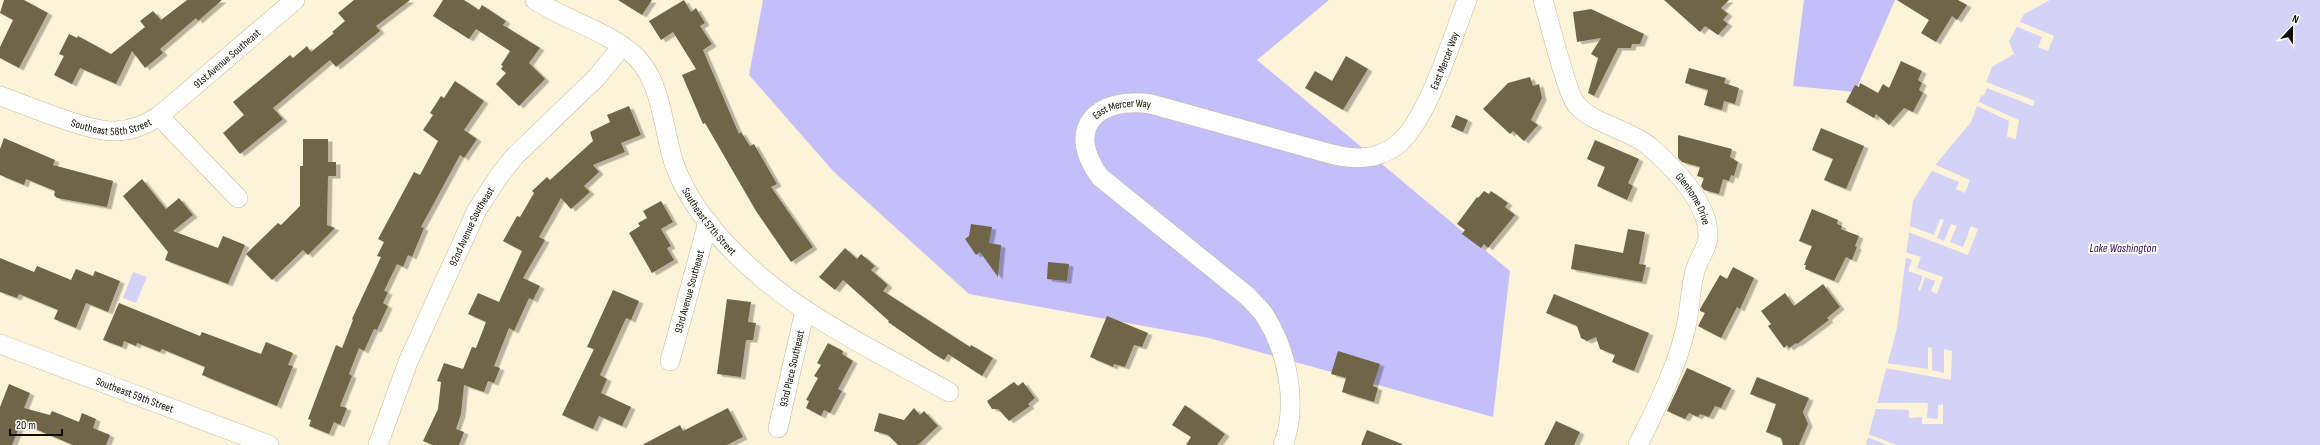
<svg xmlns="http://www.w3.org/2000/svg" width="2320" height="445" font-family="'Sofia Sans Condensed',sans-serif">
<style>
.green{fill:#c4bffb}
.water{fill:#d4d2f6}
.pier{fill:#fdf3d8}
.building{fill:#706547;filter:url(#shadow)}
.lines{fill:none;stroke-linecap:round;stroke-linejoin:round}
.minor-casing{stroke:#c5b999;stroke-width:20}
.minor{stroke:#fff;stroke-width:19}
.labels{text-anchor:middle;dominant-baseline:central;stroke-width:4;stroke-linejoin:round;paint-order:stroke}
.street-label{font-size:11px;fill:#110d03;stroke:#fff}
.water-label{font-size:12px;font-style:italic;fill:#2e0671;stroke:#fff}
</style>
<defs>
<filter id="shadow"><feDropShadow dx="4.5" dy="2.5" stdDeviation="0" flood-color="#0004"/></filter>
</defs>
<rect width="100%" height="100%" fill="#fdf3d8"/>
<!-- green -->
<path class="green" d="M 763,0 L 1329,0 L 1257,60 L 1510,271 L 1493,417 L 1209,338 L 969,294 L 833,171 L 749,75 Z
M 1804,0 L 1895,0 L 1855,92 L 1793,86 Z"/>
<!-- water -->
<path class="water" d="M 2050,0 L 2320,0 L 2320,445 L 1866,445 L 1897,328 L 1913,201 L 1937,163 L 1971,122 L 1992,67 L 2014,54 L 2009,41 L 2024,14 Z
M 133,272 L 147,277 L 136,303 L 123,298 Z"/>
<!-- pier -->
<path class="pier" d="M 2018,21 L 2054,36 L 2048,51 L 2038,47 L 2042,37 L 2015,26 Z
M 1984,81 L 2035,101 L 2033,106 L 1987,88 L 1984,96 L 1980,94 Z
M 1979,102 L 2019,120 L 2016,139 L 2007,137 L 2009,121 L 1977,106 Z
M 1934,164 L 1970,180 L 1965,193 L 1956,189 L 1959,182 L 1930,170 Z
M 1940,219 L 1944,220 L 1937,238 L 1944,241 L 1951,224 L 1957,226 L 1950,242 L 1963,247 L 1971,226 L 1978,229 L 1968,255 L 1908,232 L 1910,226 L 1934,235 Z
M 1905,252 L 1921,257 L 1917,268 L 1943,277 L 1937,294 L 1931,291 L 1935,281 L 1925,277 L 1920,291 L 1918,290 L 1923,276 L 1908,271 L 1912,260 L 1904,257 Z
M 1928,347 L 1932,348 L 1932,370 L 1944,373 L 1944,349 L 1952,351 L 1951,380 L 1885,368 L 1886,363 L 1928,369 Z
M 1876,403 L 1928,403 L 1927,418 L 1938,419 L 1938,405 L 1943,404 L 1943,424 L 1922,424 L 1922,417 L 1909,418 L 1909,410 L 1875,409 Z
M 1868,434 L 1897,445 L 1887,445 L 1867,437 Z"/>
<!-- building -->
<path class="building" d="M 4,0 L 24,0 L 48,13 L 19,68 L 0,58 L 0,47 L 13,20 L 0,13 Z
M 187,0 L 222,0 L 198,21 L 196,18 L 160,49 L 163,53 L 145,68 L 132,51 L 116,84 L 80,68 L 72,84 L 54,75 L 64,56 L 59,54 L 69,34 L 77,38 L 78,36 L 111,54 L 145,27 L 140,21 L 153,11 L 161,20 Z
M 354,0 L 410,0 L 376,26 L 380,31 L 336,67 L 330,60 L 273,108 L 283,119 L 240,154 L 223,133 L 244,115 L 233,102 L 290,55 L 293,58 L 307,46 L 311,52 L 334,33 L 332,32 L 345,21 L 338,13 Z
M 443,0 L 464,0 L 479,10 L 482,5 L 506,21 L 503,25 L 540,48 L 529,63 L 545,79 L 519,106 L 496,84 L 506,73 L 501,69 L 503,66 L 501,65 L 510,51 L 476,29 L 469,39 L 433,16 Z
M 618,0 L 652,0 L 642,15 Z
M 684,0 L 691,12 L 696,8 L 705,23 L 700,26 L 712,44 L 703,50 L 739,134 L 741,132 L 750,146 L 754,144 L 777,184 L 771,187 L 813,247 L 791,262 L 756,211 L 705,123 L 703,124 L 682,75 L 696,69 L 673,32 L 661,40 L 649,21 Z
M 1664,0 L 1729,0 L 1721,8 L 1728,14 L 1723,20 L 1728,24 L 1718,35 L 1705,26 L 1700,32 Z
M 1897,0 L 1958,0 L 1967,5 L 1957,20 L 1952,16 L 1936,42 L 1921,33 L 1929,20 Z
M 1591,9 L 1644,34 L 1640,44 L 1632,44 L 1631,48 L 1618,48 L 1594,96 L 1588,93 L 1598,58 L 1591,54 L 1601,38 L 1577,42 L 1573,12 Z
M 1346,56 L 1368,69 L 1343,110 L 1305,88 L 1315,71 L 1332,81 Z
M 1901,61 L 1922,71 L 1918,80 L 1922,83 L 1919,90 L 1923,93 L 1913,112 L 1904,108 L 1889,125 L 1876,114 L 1874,118 L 1846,102 L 1855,85 L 1859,87 L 1860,83 L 1878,93 L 1883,84 L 1889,88 Z
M 1689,68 L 1726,78 L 1724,83 L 1739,88 L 1735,104 L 1724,101 L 1722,110 L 1704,105 L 1708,90 L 1685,83 Z
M 1530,77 L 1533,86 L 1539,84 L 1542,98 L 1531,120 L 1538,125 L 1524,141 L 1513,131 L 1510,134 L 1483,109 L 1508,83 Z
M 455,81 L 484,101 L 464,130 L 477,139 L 464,158 L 460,155 L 421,227 L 424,228 L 412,257 L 408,255 L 403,267 L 397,264 L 384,291 L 388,292 L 383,303 L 388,306 L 377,330 L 374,329 L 364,351 L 359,348 L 349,374 L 352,376 L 340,406 L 347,408 L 340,425 L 334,422 L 329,434 L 309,426 L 311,420 L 308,419 L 336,345 L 342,348 L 353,320 L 352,319 L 381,257 L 377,256 L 384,242 L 378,239 L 414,172 L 420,175 L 438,141 L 423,130 L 433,115 L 430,113 L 441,96 L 444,98 Z
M 629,106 L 641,135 L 621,143 L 625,152 L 593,165 L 599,172 L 584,186 L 590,192 L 571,209 L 561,198 L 539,237 L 545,240 L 523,278 L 540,286 L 533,300 L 529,298 L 514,331 L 509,328 L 494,366 L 500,368 L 494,383 L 488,381 L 484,392 L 464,385 L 461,414 L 456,429 L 464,432 L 459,445 L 433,445 L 423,441 L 438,409 L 441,382 L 437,381 L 444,363 L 463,369 L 472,347 L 476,348 L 486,322 L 468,314 L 478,293 L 499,302 L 522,251 L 503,241 L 517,216 L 520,217 L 534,193 L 532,191 L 547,177 L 550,180 L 593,141 L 590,132 L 610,122 L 607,115 Z
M 1456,115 L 1468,120 L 1463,132 L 1451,127 Z
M 1821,128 L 1864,146 L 1846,189 L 1824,180 L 1833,159 L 1812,150 Z
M 1678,135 L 1732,149 L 1730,157 L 1738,162 L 1734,176 L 1731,175 L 1729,181 L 1723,179 L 1719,194 L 1704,190 L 1701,186 L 1704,178 L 1697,176 L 1700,167 L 1682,162 L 1678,158 Z
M 4,138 L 55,160 L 53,165 L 113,181 L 107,207 L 57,198 L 54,195 L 55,191 L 26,179 L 24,185 L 0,175 L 0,149 Z
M 303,139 L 328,139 L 328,162 L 336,162 L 336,176 L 328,176 L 327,225 L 335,228 L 308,255 L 303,250 L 272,280 L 246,254 L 278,223 L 281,225 L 300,206 L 300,166 L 303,166 Z
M 1595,140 L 1639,159 L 1628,183 L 1633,186 L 1627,200 L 1597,186 L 1605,167 L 1587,159 Z
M 142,179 L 166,209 L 179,198 L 193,215 L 173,231 L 218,248 L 223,236 L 245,245 L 228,284 L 165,260 L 168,252 L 123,196 Z
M 1484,191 L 1489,194 L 1491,191 L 1508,203 L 1505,207 L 1515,215 L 1488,248 L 1484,244 L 1481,248 L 1462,234 L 1465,230 L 1457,224 L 1477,197 L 1478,198 Z
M 661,201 L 673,222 L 661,229 L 671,246 L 667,248 L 674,260 L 652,273 L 629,233 L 640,226 L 638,223 L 647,218 L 643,211 Z
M 1812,209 L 1838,220 L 1837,224 L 1842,226 L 1841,229 L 1859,236 L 1855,246 L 1857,247 L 1852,260 L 1846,257 L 1834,281 L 1805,269 L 1806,265 L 1804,265 L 1812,246 L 1799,241 Z
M 971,224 L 992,227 L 989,243 L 1001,245 L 998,277 L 980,252 L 976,255 L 965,239 L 969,236 Z
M 1628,229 L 1645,232 L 1639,264 L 1646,265 L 1642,282 L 1571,269 L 1575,244 L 1623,253 Z
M 845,248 L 857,259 L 861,254 L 875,266 L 871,270 L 888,285 L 883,291 L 970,347 L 971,345 L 993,358 L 982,376 L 948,354 L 944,360 L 934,354 L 888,322 L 889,321 L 843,280 L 835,290 L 819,277 Z
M 0,258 L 34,272 L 37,266 L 71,280 L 76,269 L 93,276 L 95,271 L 120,281 L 108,312 L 86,303 L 76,328 L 54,319 L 58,310 L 19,294 L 17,298 L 0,292 Z
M 1048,262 L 1069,264 L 1067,281 L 1047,279 Z
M 1733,267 L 1754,278 L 1740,309 L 1737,307 L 1721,338 L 1698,326 L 1705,313 L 1700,311 L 1700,309 L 1720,275 L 1727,279 Z
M 1823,284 L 1840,307 L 1827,318 L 1829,320 L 1797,344 L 1796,343 L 1789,348 L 1787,345 L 1784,348 L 1768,326 L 1771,324 L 1761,311 L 1785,293 L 1794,306 Z
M 613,290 L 639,301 L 631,320 L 626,318 L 600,375 L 607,379 L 601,393 L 631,407 L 622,426 L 599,416 L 593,429 L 562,415 L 594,349 L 587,347 Z
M 1554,294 L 1649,333 L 1634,371 L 1612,362 L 1615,355 L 1600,349 L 1596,337 L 1587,341 L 1581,338 L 1577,326 L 1546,313 Z
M 727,299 L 751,302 L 748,322 L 756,323 L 753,340 L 746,340 L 741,377 L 717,374 Z
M 119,303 L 200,336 L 202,332 L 261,354 L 266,342 L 293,353 L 288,365 L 293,366 L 277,406 L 202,375 L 205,367 L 162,349 L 160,352 L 137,343 L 136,346 L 124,341 L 122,347 L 103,340 Z
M 1107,316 L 1148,333 L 1142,347 L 1134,345 L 1125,367 L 1114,364 L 1113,367 L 1090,357 Z
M 828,343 L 843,351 L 842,354 L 853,361 L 838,389 L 842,391 L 830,413 L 824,410 L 821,416 L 806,408 L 809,401 L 806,400 L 818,378 L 814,376 L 821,365 L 817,363 Z
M 1338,351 L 1380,364 L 1373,386 L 1378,388 L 1374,402 L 1342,392 L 1346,378 L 1331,374 Z
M 1687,368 L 1731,388 L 1721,408 L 1715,406 L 1709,417 L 1700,414 L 1698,417 L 1689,413 L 1685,419 L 1667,411 Z
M 1757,377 L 1809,398 L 1803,412 L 1808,424 L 1799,445 L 1783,445 L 1781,438 L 1766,432 L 1776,404 L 1750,394 Z
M 1014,382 L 1018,386 L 1023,382 L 1035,398 L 1028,404 L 1030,406 L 1009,421 L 998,409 L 992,409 L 987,401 Z
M 9,384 L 30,393 L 24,408 L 50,415 L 52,411 L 79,422 L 82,413 L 96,419 L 93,428 L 110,435 L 106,445 L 73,445 L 21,423 L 12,445 L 0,445 L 0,407 Z
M 1185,405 L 1225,434 L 1217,445 L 1186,445 L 1191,437 L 1172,425 Z
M 728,408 L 743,437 L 727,445 L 642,445 L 680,425 L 683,431 Z
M 914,408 L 920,415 L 924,411 L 938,426 L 918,445 L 898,445 L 888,435 L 874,431 L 879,413 L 904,420 Z
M 1556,421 L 1580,432 L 1574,445 L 1544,445 Z
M 1367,430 L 1402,444 L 1402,445 L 1361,445 Z"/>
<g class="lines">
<!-- minor casing -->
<g class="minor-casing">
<g id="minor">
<path id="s1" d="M 535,0 C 565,20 613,33 637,58 C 662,84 663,128 673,160 C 680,182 694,205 708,223 C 771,303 862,343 949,392"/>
<path id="s2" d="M 1543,0 C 1548,17 1567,94 1576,104 C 1594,125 1627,128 1649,146 C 1673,167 1707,200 1708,234 C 1709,247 1698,259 1695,271 C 1690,290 1690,309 1686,327 C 1677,368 1656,408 1638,445"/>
<path id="s3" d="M 0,96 C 26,105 91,133 116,131 C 133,130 145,125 159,116 L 238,198"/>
<path id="s4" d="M 159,116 L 295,0"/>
<path id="s5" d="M 0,344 L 269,445"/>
<path id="s6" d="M 670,361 L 708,222"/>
<path id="s7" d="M 778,428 L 805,310"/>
<path id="s8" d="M 378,445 L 408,362 L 477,210 L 499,176 L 514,157 L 597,77 L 622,46"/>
<path id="s9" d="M 1283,445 C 1299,404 1287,349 1263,313 C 1258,307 1252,301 1246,295 L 1100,177 C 1064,128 1097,96 1151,104 L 1331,154 C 1353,160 1378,160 1397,145 C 1428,120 1452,38 1467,0"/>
</g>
</g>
<!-- minor -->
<use href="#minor" class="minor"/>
</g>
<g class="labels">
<!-- street labels -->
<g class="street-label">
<text stroke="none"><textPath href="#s4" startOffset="89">91st Avenue Southeast</textPath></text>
<text stroke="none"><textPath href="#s9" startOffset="831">East Mercer Way</textPath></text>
<text stroke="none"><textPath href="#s9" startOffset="447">East Mercer Way</textPath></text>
<text stroke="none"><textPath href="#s3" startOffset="117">Southeast 58th Street</textPath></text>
<text stroke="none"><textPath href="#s2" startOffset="264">Glenhome Drive</textPath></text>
<text stroke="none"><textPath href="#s1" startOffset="299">Southeast 57th Street</textPath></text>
<text stroke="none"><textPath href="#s8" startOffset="238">92nd Avenue Southeast</textPath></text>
<text stroke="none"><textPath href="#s6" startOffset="72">93rd Avenue Southeast</textPath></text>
<text stroke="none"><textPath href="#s7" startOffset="61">93rd Place Southeast</textPath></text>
<text stroke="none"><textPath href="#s5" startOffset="144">Southeast 59th Street</textPath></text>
</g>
<!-- water labels -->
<g class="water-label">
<text x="2123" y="248">Lake Washington</text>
</g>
</g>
<!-- north arrow -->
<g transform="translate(2292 28) rotate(22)" stroke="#ffffff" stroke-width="3" paint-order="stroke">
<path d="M0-3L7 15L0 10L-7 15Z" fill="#110d03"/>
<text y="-6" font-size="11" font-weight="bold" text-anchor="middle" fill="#110d03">N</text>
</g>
<!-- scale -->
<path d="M10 429v6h52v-6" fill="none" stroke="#110d03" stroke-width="2"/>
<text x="16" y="429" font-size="12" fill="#110d03" stroke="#ffffff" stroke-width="3" paint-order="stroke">20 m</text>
</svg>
